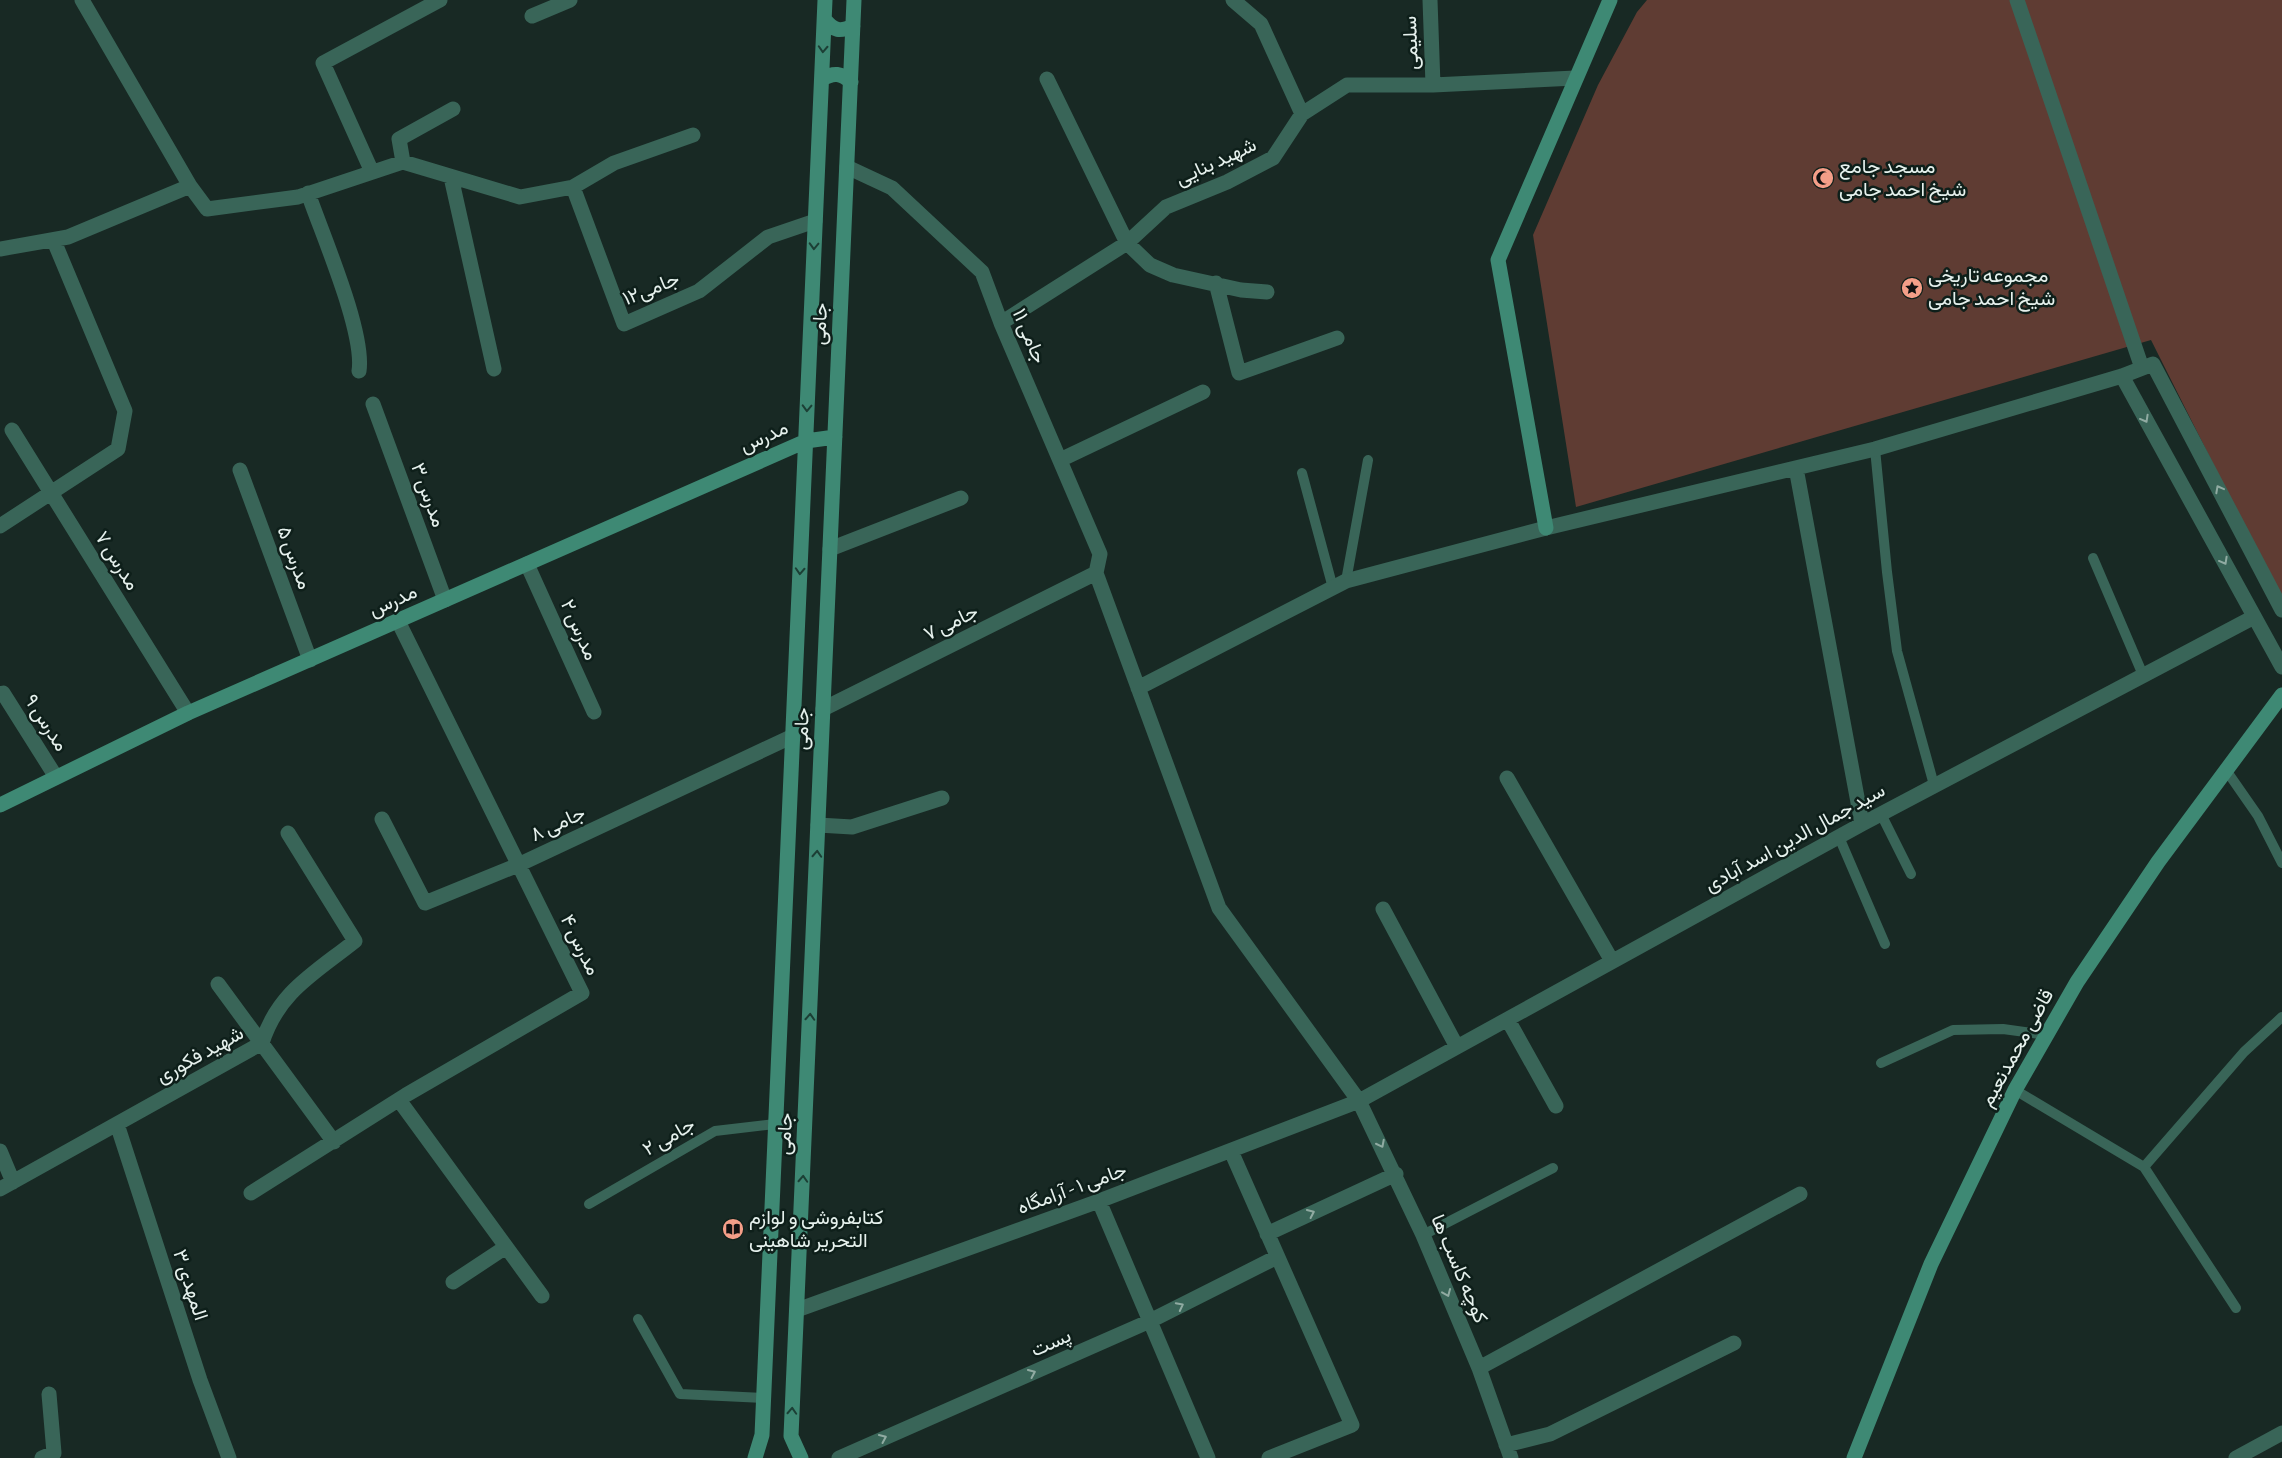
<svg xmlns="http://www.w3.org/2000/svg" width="2282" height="1458" font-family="'Alegreya Sans',Vazirmatn,sans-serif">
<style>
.green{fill:#5f3c33}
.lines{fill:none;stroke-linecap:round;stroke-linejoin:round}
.lane{stroke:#396558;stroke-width:10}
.street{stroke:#396558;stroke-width:15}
.secondary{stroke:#3e8974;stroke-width:15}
.oneway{stroke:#1c3f35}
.oneway2{stroke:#90aba2}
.labels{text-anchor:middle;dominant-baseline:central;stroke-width:5;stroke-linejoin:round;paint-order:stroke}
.street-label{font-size:20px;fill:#e6f1ed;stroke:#0e1f1a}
.poi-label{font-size:20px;fill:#e6f1ed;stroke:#0e1f1a;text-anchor:start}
</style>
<rect width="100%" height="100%" fill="#182924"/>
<!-- green -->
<path class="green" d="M 1647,0 L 2282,0 L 2282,601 L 2151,340 L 1576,507 L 1533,235 L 1598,85 L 1637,12 Z"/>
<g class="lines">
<!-- lane -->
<path class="lane" d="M 1875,449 L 1887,572 L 1897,651 L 1934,785
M 1302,473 L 1333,588
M 2093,558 L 2143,675
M 1346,581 L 1368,460
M 2226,770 L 2258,816 L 2282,863
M 1881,814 L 1911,874
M 1839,837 L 1885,944
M 1881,1063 L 1953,1030 L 2003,1029 L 2047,1035
M 2015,1090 L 2144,1167 L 2236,1308
M 2144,1167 L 2244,1052 L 2282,1017
M 589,1204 L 715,1131 L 775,1124
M 1423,1235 L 1553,1168
M 638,1319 L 680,1394 L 764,1398"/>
<!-- street -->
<path class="street" d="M 82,0 L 190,186 L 207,209 L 298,197 L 403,162 L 520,197 L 573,187 L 614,163 L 693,135
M 1233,0 L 1261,24 L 1302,114
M 1430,0 L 1433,85
M 2017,0 L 2142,368
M 532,16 L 570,0
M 1047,79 L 1127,243 L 1150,265 L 1173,275 L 1241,290 L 1267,292
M 403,162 L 399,139 L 453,109
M 847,167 L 892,188 L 982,272 L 1001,323 L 1100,554 L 1096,573
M 372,172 L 323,63 L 440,0
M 451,177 L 494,369
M 573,187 L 624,324 L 699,291 L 768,237 L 815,221
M 308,193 C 322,234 365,332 359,371
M 0,249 L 68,237 L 190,186
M 1216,283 L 1239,373 L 1337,338
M 1001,323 L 1127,243 L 1166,207 L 1227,182 L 1273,158 L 1302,114 L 1347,85 L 1433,85 L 1575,78
M 2122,376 L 2282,667
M 373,404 L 445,600
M 12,430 L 188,713
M 1060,460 L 1203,392
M 1796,468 L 1862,824
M 240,470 L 310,660
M 0,526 L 118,449 L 125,411 L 54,241
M 830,549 L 961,498
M 527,564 L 594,712
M 1096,573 L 1219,908 L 1359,1101 L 1423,1235 L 1479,1368 L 1511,1458
M 1138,688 L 1346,581 L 1546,528 L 1875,449 L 2122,376 L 2153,364 L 2282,610
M 0,694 L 3,693 L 56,777
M 823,709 L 1096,573
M 1507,778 L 1612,961
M 382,819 L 425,903 L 518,865 L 793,736
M 818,825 L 852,827 L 942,798
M 1383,909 L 1457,1047
M 218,984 L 334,1142
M 1508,1020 L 1556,1106
M 399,1100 L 542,1296
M 117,1124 L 200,1380 L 229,1458
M 0,1151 L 13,1182
M 1231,1151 L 1352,1425 L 1269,1458
M 0,1189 L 262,1043 C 278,992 315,973 355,941 L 288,833
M 251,1193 L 406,1095 L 582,993 L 398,621
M 1099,1201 L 1208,1458
M 1267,1234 L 1396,1174
M 453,1282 L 506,1247
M 797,1310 L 1099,1201 L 1359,1101 L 1862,824 L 2254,617
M 1479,1368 L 1800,1194
M 1506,1445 L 1550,1434 L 1734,1343
M 42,1458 L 54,1453 L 49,1394
M 839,1458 L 1150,1321 L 1277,1257
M 2236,1458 L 2282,1433"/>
<!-- secondary -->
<path class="secondary" d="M 825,20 C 834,31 840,32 853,26
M 822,79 C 834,72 841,73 851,82
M 1546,528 L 1498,260 L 1610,0
M 0,805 L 188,713 L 806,441 L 835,437
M 755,1458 L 762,1435 L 825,0
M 801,1458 L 791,1436 L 854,0
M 1854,1458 L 1931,1264 L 2015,1090 L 2077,982 L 2158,862 L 2282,695"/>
</g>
<!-- one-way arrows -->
<defs><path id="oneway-chevron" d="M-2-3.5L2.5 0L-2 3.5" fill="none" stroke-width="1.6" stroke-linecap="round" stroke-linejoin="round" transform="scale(1.25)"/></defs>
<g class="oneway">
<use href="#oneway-chevron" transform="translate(823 49) rotate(93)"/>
<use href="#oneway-chevron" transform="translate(814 246) rotate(92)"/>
<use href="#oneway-chevron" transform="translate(807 408) rotate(92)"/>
<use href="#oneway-chevron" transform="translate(800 571) rotate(93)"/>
<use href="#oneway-chevron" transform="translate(817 854) rotate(-87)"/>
<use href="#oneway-chevron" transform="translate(810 1017) rotate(-87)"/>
<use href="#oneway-chevron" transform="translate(803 1179) rotate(-87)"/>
<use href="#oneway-chevron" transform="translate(792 1411) rotate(-87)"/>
</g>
<g class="oneway2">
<use href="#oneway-chevron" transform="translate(2145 419) rotate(61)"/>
<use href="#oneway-chevron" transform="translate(2219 489) rotate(-118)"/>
<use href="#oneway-chevron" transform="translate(2224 561) rotate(61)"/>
<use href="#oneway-chevron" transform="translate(1381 1144) rotate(63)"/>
<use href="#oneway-chevron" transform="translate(1311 1213) rotate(-25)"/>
<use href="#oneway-chevron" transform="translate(1447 1293) rotate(67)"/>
<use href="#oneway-chevron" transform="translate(1180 1306) rotate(-27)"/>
<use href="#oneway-chevron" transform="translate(1032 1373) rotate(-24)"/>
<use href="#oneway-chevron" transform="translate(883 1438) rotate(-24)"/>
</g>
<!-- icons -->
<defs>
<g id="mosque-disc" transform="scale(1.125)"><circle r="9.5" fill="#f49e88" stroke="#0e1f1a"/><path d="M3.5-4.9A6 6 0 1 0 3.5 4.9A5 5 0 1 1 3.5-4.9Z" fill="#111"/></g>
<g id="sight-disc" transform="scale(1.125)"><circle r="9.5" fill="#f49e88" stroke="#0e1f1a"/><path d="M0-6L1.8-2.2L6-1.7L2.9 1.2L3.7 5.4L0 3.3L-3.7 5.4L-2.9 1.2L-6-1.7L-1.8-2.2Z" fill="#111"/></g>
<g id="library-disc" transform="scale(1.125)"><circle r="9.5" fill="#f49e88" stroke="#0e1f1a"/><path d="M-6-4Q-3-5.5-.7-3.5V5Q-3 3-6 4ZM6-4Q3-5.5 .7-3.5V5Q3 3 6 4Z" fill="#111"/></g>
</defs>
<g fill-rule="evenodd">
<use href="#mosque-disc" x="1823" y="178"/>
<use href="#sight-disc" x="1912" y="288"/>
<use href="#library-disc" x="733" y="1229"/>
</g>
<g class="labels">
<!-- street labels -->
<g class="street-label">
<text transform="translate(1411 43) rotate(-92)">سلیمی</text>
<text transform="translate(1216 162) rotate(-25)">شهید بنایی</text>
<text transform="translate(651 289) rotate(-22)">جامی۱۲</text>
<text transform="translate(820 324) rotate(-87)">جامی</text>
<text transform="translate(1029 336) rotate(67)">جامی ۱۱</text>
<text transform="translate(764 437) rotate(-24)">مدرس</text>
<text transform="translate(428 495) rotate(70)">مدرس ۳</text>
<text transform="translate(294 558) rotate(70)">مدرس ۵</text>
<text transform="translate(117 561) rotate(58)">مدرس ۷</text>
<text transform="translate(393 601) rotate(-24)">مدرس</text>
<text transform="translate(951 623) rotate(-26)">جامی ۷</text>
<text transform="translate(579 630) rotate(66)">مدرس ۲</text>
<text transform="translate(46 723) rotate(57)">مدرس ۹</text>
<text transform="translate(802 729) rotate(-88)">جامی</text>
<text transform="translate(558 824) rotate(-25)">جامی ۸</text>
<text transform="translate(1795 838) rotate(-29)">سید جمال الدین اسد آبادی</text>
<text transform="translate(580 945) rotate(64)">مدرس ۴</text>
<text transform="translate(2017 1048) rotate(-61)">قاضی محمدنعیم</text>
<text transform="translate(200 1055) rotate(-29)">شهید فکوری</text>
<text transform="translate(785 1134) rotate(-87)">جامی</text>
<text transform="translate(669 1137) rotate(-30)">جامی ۲</text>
<text transform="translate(1072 1189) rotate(-20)">جامی ۱ - آرامگاه</text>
<text transform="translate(1459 1269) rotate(67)">کوچه کاسب ها</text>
<text transform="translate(190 1285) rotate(72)">المهدی ۳</text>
<text transform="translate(1051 1343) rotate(-24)">پست</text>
</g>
<!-- poi labels -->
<g class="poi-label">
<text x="1839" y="167">مسجد جامع<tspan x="1839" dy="23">شیخ احمد جامی</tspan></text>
<text x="1928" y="276">مجموعه تاریخی<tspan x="1928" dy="23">شیخ احمد جامی</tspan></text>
<text x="749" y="1218">کتابفروشی و لوازم<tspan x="749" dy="23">التحریر شاهینی</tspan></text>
</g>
</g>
</svg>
